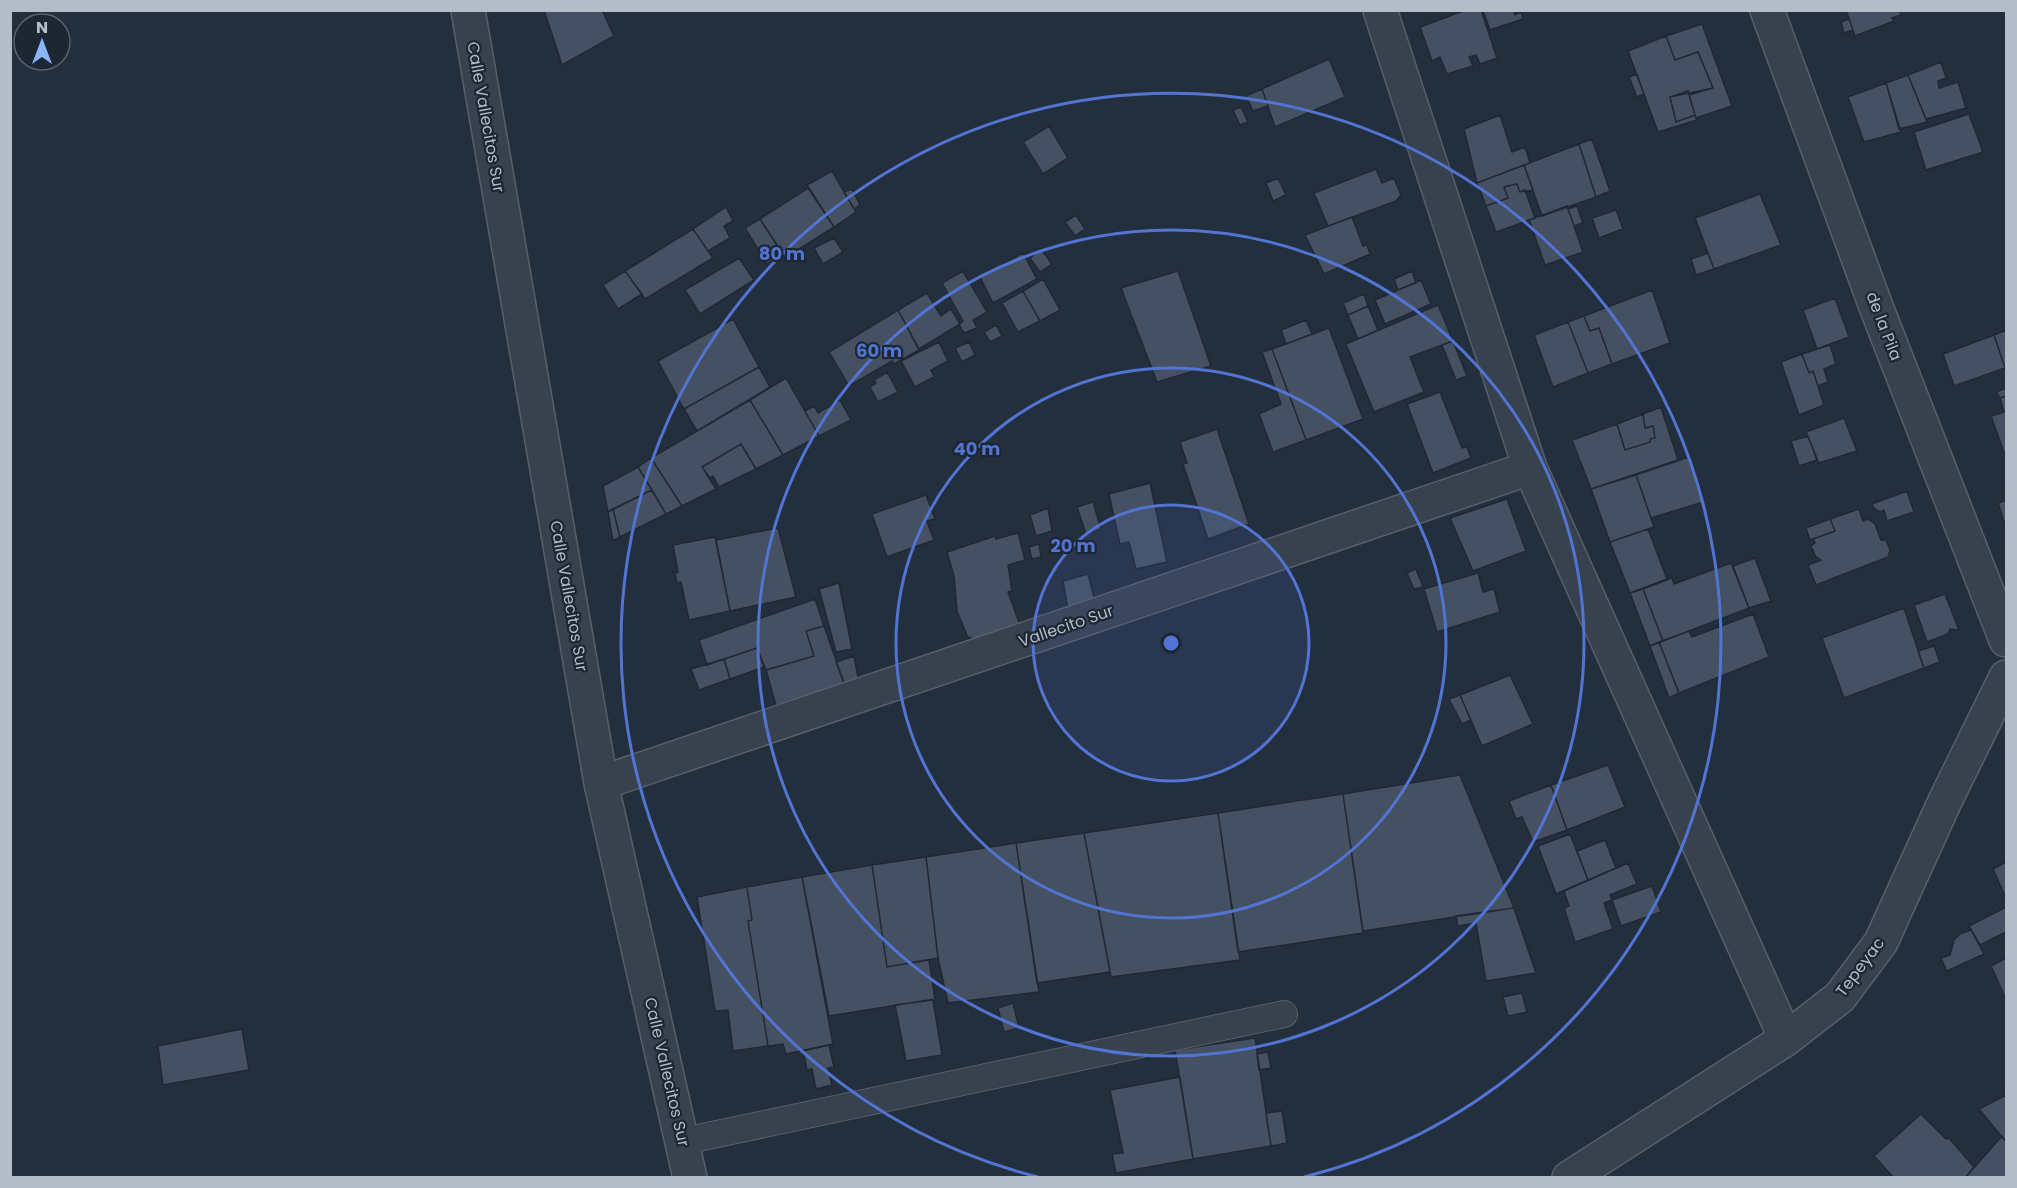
<svg xmlns="http://www.w3.org/2000/svg" width="2017" height="1188" font-family="Poppins,sans-serif">
<style>
.building{fill:#455162;stroke:#1f2835;stroke-width:1.5}
.lines{fill:none;stroke-linecap:round;stroke-linejoin:round}
.service-casing{stroke:#565f6c;stroke-width:28}
.minor-casing{stroke:#565f6c;stroke-width:36}
.service{stroke:#38414e;stroke-width:26}
.minor{stroke:#38414e;stroke-width:33}
.ring{fill:none;stroke:#5274d3;stroke-width:3}
.labels{text-anchor:middle;dominant-baseline:central;stroke-width:4.5;stroke-linejoin:round;paint-order:stroke}
.street-label{font-size:16px;fill:#b4bcc9;stroke:#1d2633}
.centre{fill:#5274d3;stroke:#1d2633;stroke-width:3}
.ring-label{font-size:18px;text-anchor:middle;font-weight:bold;fill:#5274d3;stroke:#1d2633;stroke-width:4.5;stroke-linejoin:round;paint-order:stroke}
</style>
<rect width="100%" height="100%" fill="#242f3e"/>
<!-- building -->
<path class="building" d="M 544,10 L 602,10 L 614,36 L 562,65 Z
M 1466,10 L 1481,10 L 1497,58 L 1480,64 L 1476,55 L 1469,57 L 1473,66 L 1447,74 L 1440,57 L 1432,61 L 1420,27 Z
M 1483,10 L 1513,10 L 1515,15 L 1521,12 L 1523,19 L 1490,30 Z
M 1846,10 L 1899,10 L 1901,15 L 1892,18 L 1894,21 L 1855,36 Z
M 1849,19 L 1853,30 L 1844,33 L 1841,22 Z
M 1702,24 L 1732,106 L 1696,118 L 1689,95 L 1713,88 L 1698,52 L 1675,60 L 1666,36 Z
M 1666,36 L 1675,60 L 1698,52 L 1713,88 L 1670,97 L 1676,122 L 1695,115 L 1697,120 L 1658,132 L 1628,51 Z
M 1329,59 L 1345,97 L 1275,127 L 1262,89 Z
M 1941,62 L 1946,78 L 1938,81 L 1939,88 L 1958,82 L 1966,108 L 1926,119 L 1908,75 Z
M 1637,74 L 1644,94 L 1637,97 L 1629,77 Z
M 1908,75 L 1927,122 L 1899,129 L 1886,83 Z
M 1886,83 L 1901,132 L 1864,142 L 1848,97 Z
M 1262,89 L 1268,106 L 1253,111 L 1246,96 Z
M 1688,91 L 1695,115 L 1676,122 L 1670,97 Z
M 1241,107 L 1248,122 L 1240,125 L 1233,110 Z
M 1969,114 L 1983,152 L 1926,170 L 1914,132 Z
M 1500,115 L 1512,152 L 1525,147 L 1530,163 L 1477,183 L 1464,129 Z
M 1049,126 L 1068,158 L 1043,174 L 1023,142 Z
M 1592,139 L 1610,191 L 1596,197 L 1579,144 Z
M 1579,144 L 1596,197 L 1542,216 L 1524,165 Z
M 1524,165 L 1533,190 L 1520,192 L 1517,184 L 1504,187 L 1508,198 L 1486,206 L 1477,183 Z
M 1376,169 L 1382,183 L 1394,178 L 1401,195 L 1396,201 L 1328,226 L 1314,193 Z
M 832,171 L 856,212 L 834,227 L 807,185 Z
M 1278,178 L 1286,195 L 1273,201 L 1266,183 Z
M 1517,184 L 1520,192 L 1525,190 L 1535,218 L 1496,232 L 1486,206 L 1508,198 L 1504,187 Z
M 808,188 L 834,227 L 785,258 L 760,219 Z
M 852,189 L 860,205 L 854,209 L 844,192 Z
M 1760,194 L 1781,245 L 1714,269 L 1695,218 Z
M 1567,206 L 1583,252 L 1545,265 L 1529,220 Z
M 1577,206 L 1583,223 L 1574,226 L 1568,209 Z
M 726,207 L 733,221 L 724,226 L 730,238 L 708,251 L 693,229 Z
M 1616,210 L 1623,229 L 1599,238 L 1592,218 Z
M 1076,215 L 1085,229 L 1075,236 L 1065,222 Z
M 1352,217 L 1363,246 L 1367,245 L 1370,254 L 1324,274 L 1305,235 Z
M 760,219 L 783,254 L 767,264 L 745,228 Z
M 693,229 L 713,258 L 645,299 L 625,271 Z
M 834,238 L 843,252 L 823,264 L 814,248 Z
M 1041,249 L 1052,264 L 1040,272 L 1030,258 Z
M 1023,253 L 1037,279 L 993,303 L 980,277 Z
M 1708,253 L 1714,269 L 1696,275 L 1691,259 Z
M 739,258 L 754,280 L 700,314 L 685,290 Z
M 625,271 L 642,294 L 618,309 L 603,285 Z
M 963,271 L 987,312 L 973,320 L 977,328 L 964,333 L 959,325 L 963,321 L 942,283 Z
M 1178,271 L 1211,366 L 1157,382 L 1121,288 Z
M 1412,271 L 1416,283 L 1398,290 L 1394,279 Z
M 1043,279 L 1060,310 L 1040,321 L 1023,291 Z
M 1421,280 L 1431,304 L 1385,324 L 1375,300 Z
M 1652,290 L 1670,343 L 1612,364 L 1599,328 L 1590,331 L 1584,316 Z
M 1023,291 L 1040,321 L 1018,332 L 1002,303 Z
M 927,293 L 941,316 L 951,309 L 960,324 L 919,349 L 898,310 Z
M 1364,294 L 1368,306 L 1348,315 L 1343,303 Z
M 1835,298 L 1849,337 L 1817,349 L 1803,310 Z
M 1438,305 L 1453,341 L 1410,357 L 1424,392 L 1374,412 L 1346,344 Z
M 1368,306 L 1378,330 L 1358,339 L 1348,315 Z
M 898,310 L 919,350 L 894,364 L 892,361 L 849,386 L 829,352 Z
M 1584,316 L 1590,331 L 1599,328 L 1612,364 L 1588,373 L 1568,322 Z
M 733,319 L 759,367 L 684,409 L 658,361 Z
M 1306,320 L 1312,334 L 1286,344 L 1281,330 Z
M 1568,322 L 1588,373 L 1553,387 L 1534,335 Z
M 996,325 L 1002,336 L 990,342 L 984,332 Z
M 1329,328 L 1363,419 L 1306,440 L 1272,349 Z
M 2006,330 L 2006,371 L 1994,335 Z
M 1994,335 L 2005,368 L 1954,386 L 1943,354 Z
M 1453,341 L 1467,376 L 1456,380 L 1442,345 Z
M 939,342 L 948,361 L 931,370 L 934,377 L 915,387 L 901,361 Z
M 969,342 L 975,355 L 962,362 L 955,348 Z
M 1830,345 L 1836,364 L 1824,369 L 1828,382 L 1818,386 L 1813,371 L 1809,373 L 1802,354 Z
M 1272,349 L 1306,440 L 1273,452 L 1259,414 L 1281,404 L 1262,352 Z
M 1802,354 L 1809,373 L 1813,371 L 1824,405 L 1799,415 L 1781,362 Z
M 759,367 L 770,387 L 697,431 L 684,409 Z
M 887,372 L 898,392 L 878,402 L 870,387 L 876,383 L 874,380 Z
M 786,378 L 819,436 L 783,455 L 750,400 Z
M 2006,388 L 2006,396 L 2000,398 L 1996,392 Z
M 1440,392 L 1462,448 L 1467,447 L 1471,458 L 1433,473 L 1407,404 Z
M 2006,396 L 2006,458 L 1991,416 L 2004,412 L 2000,398 Z
M 750,400 L 783,455 L 756,469 L 741,444 L 702,467 L 716,489 L 682,506 L 651,458 Z
M 840,400 L 851,420 L 819,436 L 805,411 L 814,406 L 818,413 Z
M 1661,407 L 1678,460 L 1591,489 L 1572,440 L 1617,424 L 1625,450 L 1650,442 L 1650,439 L 1655,438 L 1653,426 L 1645,428 L 1643,414 Z
M 1643,414 L 1645,428 L 1653,426 L 1655,438 L 1650,439 L 1650,442 L 1625,450 L 1617,424 Z
M 1844,418 L 1857,451 L 1819,463 L 1806,432 Z
M 1217,429 L 1249,524 L 1208,539 L 1183,464 L 1187,463 L 1180,442 Z
M 1808,436 L 1817,460 L 1799,466 L 1791,441 Z
M 741,444 L 756,469 L 719,487 L 713,476 L 710,478 L 702,467 Z
M 1689,457 L 1703,502 L 1651,518 L 1636,475 Z
M 651,458 L 682,506 L 666,514 L 638,467 Z
M 638,467 L 652,490 L 608,512 L 603,486 Z
M 1636,475 L 1654,527 L 1610,542 L 1591,489 Z
M 1150,483 L 1167,562 L 1136,569 L 1129,542 L 1120,544 L 1109,494 Z
M 652,490 L 666,514 L 620,537 L 613,509 Z
M 1907,491 L 1914,512 L 1887,521 L 1884,510 L 1880,512 L 1874,508 L 1872,504 Z
M 926,495 L 935,519 L 927,521 L 934,540 L 887,557 L 872,514 Z
M 1507,499 L 1526,551 L 1473,571 L 1450,518 Z
M 2006,500 L 2006,527 L 1998,503 Z
M 1093,502 L 1101,529 L 1086,534 L 1077,507 Z
M 1048,508 L 1052,531 L 1036,536 L 1030,515 Z
M 613,509 L 620,537 L 613,541 L 608,512 Z
M 1859,509 L 1863,521 L 1868,519 L 1875,524 L 1881,540 L 1886,540 L 1890,550 L 1888,557 L 1816,585 L 1808,565 L 1821,560 L 1816,557 L 1811,546 L 1815,543 L 1813,539 L 1835,531 L 1830,519 Z
M 1830,519 L 1835,531 L 1810,540 L 1806,528 Z
M 778,528 L 796,597 L 730,611 L 716,540 Z
M 1648,529 L 1667,579 L 1630,593 L 1610,542 Z
M 1018,533 L 1025,560 L 1008,565 L 1012,591 L 1008,592 L 1021,628 L 973,644 L 970,637 L 968,638 L 957,611 L 954,576 L 947,552 L 995,536 L 996,539 Z
M 715,537 L 730,611 L 689,620 L 681,582 L 677,583 L 675,573 L 678,572 L 673,545 Z
M 1039,544 L 1041,557 L 1032,559 L 1029,547 Z
M 1755,558 L 1771,601 L 1749,608 L 1733,566 Z
M 1731,563 L 1749,608 L 1663,641 L 1643,589 L 1672,578 L 1674,584 Z
M 1416,569 L 1423,587 L 1414,589 L 1407,573 Z
M 1478,573 L 1483,592 L 1494,589 L 1500,612 L 1437,632 L 1424,589 Z
M 1088,574 L 1095,601 L 1068,610 L 1063,581 Z
M 839,583 L 852,649 L 836,652 L 819,589 Z
M 1643,589 L 1663,641 L 1650,646 L 1630,593 Z
M 1945,594 L 1959,630 L 1950,629 L 1948,634 L 1927,642 L 1914,605 Z
M 815,599 L 824,626 L 806,631 L 814,656 L 766,670 L 757,648 L 707,665 L 699,640 Z
M 1904,608 L 1924,668 L 1844,698 L 1822,638 Z
M 1753,614 L 1769,657 L 1679,693 L 1659,642 L 1689,631 L 1692,637 Z
M 824,626 L 845,686 L 777,709 L 766,670 L 814,656 L 806,631 Z
M 1659,642 L 1679,693 L 1669,698 L 1650,646 Z
M 1934,646 L 1940,662 L 1924,668 L 1918,651 Z
M 757,648 L 764,667 L 730,679 L 724,659 Z
M 854,656 L 859,682 L 845,686 L 836,662 Z
M 724,659 L 730,679 L 699,690 L 691,669 Z
M 1510,675 L 1533,724 L 1482,746 L 1460,695 Z
M 1460,695 L 1471,720 L 1462,724 L 1449,699 Z
M 1608,765 L 1625,807 L 1567,830 L 1551,785 Z
M 1460,775 L 1514,908 L 1363,931 L 1343,794 Z
M 1551,785 L 1567,830 L 1533,842 L 1522,817 L 1516,819 L 1509,801 Z
M 1343,794 L 1363,933 L 1238,952 L 1218,813 Z
M 1218,813 L 1240,960 L 1111,977 L 1084,833 Z
M 1084,833 L 1110,972 L 1037,983 L 1016,843 Z
M 1570,834 L 1588,880 L 1556,894 L 1538,846 Z
M 1605,840 L 1616,868 L 1588,880 L 1577,851 Z
M 1016,843 L 1039,992 L 948,1003 L 938,958 L 926,857 Z
M 926,857 L 938,958 L 887,967 L 872,865 Z
M 2006,862 L 2006,898 L 1993,869 Z
M 1628,863 L 1637,884 L 1610,895 L 1612,900 L 1604,903 L 1613,929 L 1575,942 L 1564,908 L 1569,906 L 1564,891 Z
M 872,865 L 887,967 L 929,960 L 935,999 L 829,1016 L 802,877 Z
M 802,877 L 833,1044 L 786,1054 L 783,1044 L 768,1046 L 748,921 L 752,920 L 747,887 Z
M 1652,886 L 1661,912 L 1621,926 L 1612,900 Z
M 747,887 L 752,920 L 748,921 L 768,1046 L 733,1051 L 728,1010 L 715,1011 L 697,897 Z
M 2006,907 L 2006,932 L 1980,945 L 1969,926 Z
M 1514,908 L 1536,973 L 1486,981 L 1476,923 L 1458,926 L 1456,916 Z
M 1971,930 L 1984,954 L 1947,971 L 1941,958 L 1950,955 L 1954,940 L 1960,934 Z
M 2006,958 L 2006,999 L 1991,966 Z
M 1522,993 L 1527,1012 L 1508,1016 L 1503,997 Z
M 933,1000 L 942,1055 L 906,1061 L 895,1005 Z
M 1013,1003 L 1019,1028 L 1004,1032 L 998,1008 Z
M 242,1029 L 249,1070 L 163,1085 L 158,1046 Z
M 1255,1038 L 1271,1146 L 1193,1159 L 1175,1050 Z
M 829,1045 L 834,1067 L 828,1068 L 832,1085 L 816,1089 L 812,1069 L 807,1070 L 803,1051 Z
M 1268,1052 L 1271,1068 L 1259,1070 L 1257,1054 Z
M 1180,1077 L 1193,1159 L 1116,1173 L 1112,1154 L 1123,1153 L 1110,1090 Z
M 2006,1095 L 2006,1142 L 1979,1109 Z
M 1282,1111 L 1287,1143 L 1271,1146 L 1266,1113 Z
M 1921,1114 L 1946,1139 L 1949,1138 L 1974,1167 L 1965,1178 L 1894,1178 L 1874,1156 Z
M 2002,1136 L 2006,1142 L 2006,1178 L 1965,1178 Z"/>
<g class="lines">
<!-- service casing -->
<g class="service-casing">
<path id="service" d="M 684,1141 L 1284,1014"/>
</g>
<!-- minor casing -->
<g class="minor-casing">
<path id="minor" d="M 468,10 L 601,783 L 690,1178
M 1380,10 L 1530,468 L 1786,1039
M 1767,10 L 1875,304 L 2006,640
M 601,783 L 1530,468
M 1569,1178 L 1786,1039 L 1840,997 L 1881,942 L 1945,801 L 2006,677"/>
</g>
<!-- service -->
<use href="#service" class="service"/>
<!-- minor -->
<use href="#minor" class="minor"/>
</g>
<!-- distance rings -->
<circle cx="1171" cy="643" r="138" fill="#5274d3" fill-opacity=".12"/>
<g class="ring">
<circle cx="1171" cy="643" r="138"/>
<circle cx="1171" cy="643" r="275"/>
<circle cx="1171" cy="643" r="413"/>
<path d="M1038 1177A550 550 0 1 1 1304 1177"/>
</g>
<g class="labels">
<!-- street labels -->
<g class="street-label">
<text transform="translate(486 117) rotate(80)">Calle Vallecitos Sur</text>
<text transform="translate(1884 326) rotate(69)">de la Pila</text>
<text transform="translate(569 596) rotate(80)">Calle Vallecitos Sur</text>
<text transform="translate(1066 626) rotate(-19)">Vallecito Sur</text>
<text transform="translate(1860 967) rotate(-53)">Tepeyac</text>
<text transform="translate(667 1072) rotate(77)">Calle Vallecitos Sur</text>
</g>
</g>
<circle cx="1171" cy="643" r="9" class="centre"/>
<g class="ring-label">
<text x="782" y="260">80 m</text>
<text x="879" y="357">60 m</text>
<text x="977" y="455">40 m</text>
<text x="1073" y="552">20 m</text>
</g>
<!-- border -->
<rect width="2017" height="1188" fill="none" stroke="#b4bcc9" stroke-width="24"/>
<!-- north arrow -->
<g transform="translate(42 42)"><circle r="28" fill="#1d2633" stroke="#59626f" stroke-width="1.5"/>
<path d="M0-4.5L10 22L0 15L-10 22Z" fill="#8ab4f8"/>
<text y="-9" font-size="16" font-weight="bold" text-anchor="middle" fill="#b4bcc9">N</text>
</g>
</svg>
